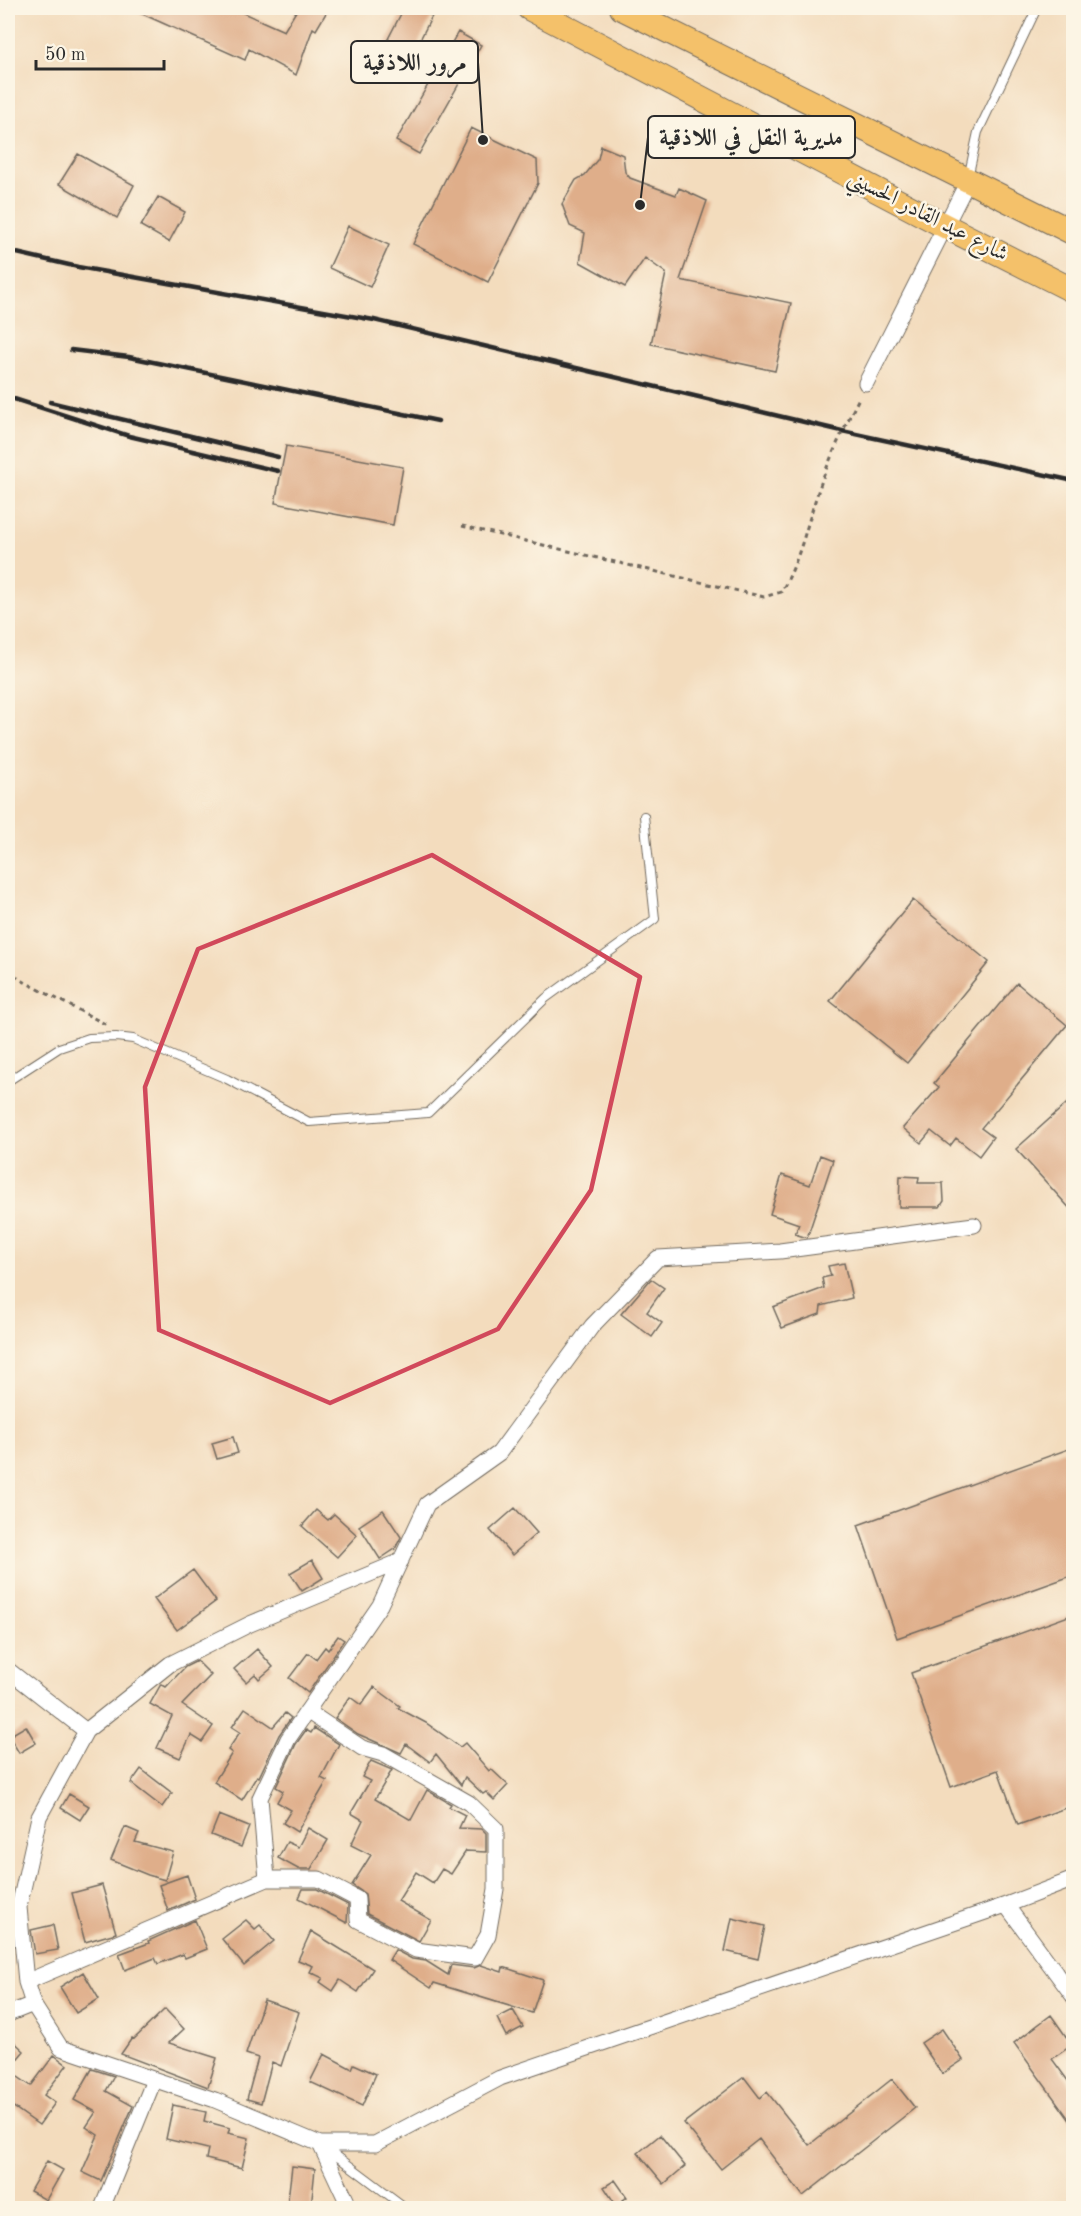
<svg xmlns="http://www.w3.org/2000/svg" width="1081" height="2216" font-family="'Old Standard TT',Amiri,serif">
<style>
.building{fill:#dfae8a}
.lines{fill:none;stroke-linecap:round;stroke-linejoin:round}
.lane-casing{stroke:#71695e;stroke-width:10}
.street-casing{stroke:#71695e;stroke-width:17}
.primary-casing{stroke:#71695e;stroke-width:26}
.path{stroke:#71695e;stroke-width:3;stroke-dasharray:4.5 4.5;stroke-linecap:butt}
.lane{stroke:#fff;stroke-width:8}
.street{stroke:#fff;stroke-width:15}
.primary{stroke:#f4c16a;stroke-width:24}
.rail{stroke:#2b2b2b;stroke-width:4.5}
.marked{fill:none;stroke:#d1495b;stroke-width:4.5;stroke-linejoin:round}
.labels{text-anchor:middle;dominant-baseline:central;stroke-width:5;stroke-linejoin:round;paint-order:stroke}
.street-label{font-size:22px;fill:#2b2b2b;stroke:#fcf5e5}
.leader{fill:none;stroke:#2b2b2b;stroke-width:2}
.callout-dot{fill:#2b2b2b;stroke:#fcf5e5;stroke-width:2}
.callout{fill:#fcf5e5;stroke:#2b2b2b;stroke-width:2}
.callout-label{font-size:24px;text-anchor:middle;font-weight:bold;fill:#2b2b2b}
</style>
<rect width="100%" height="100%" fill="#fcf5e5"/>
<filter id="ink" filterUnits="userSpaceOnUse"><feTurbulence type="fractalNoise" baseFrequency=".0167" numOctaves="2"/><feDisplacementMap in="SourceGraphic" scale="12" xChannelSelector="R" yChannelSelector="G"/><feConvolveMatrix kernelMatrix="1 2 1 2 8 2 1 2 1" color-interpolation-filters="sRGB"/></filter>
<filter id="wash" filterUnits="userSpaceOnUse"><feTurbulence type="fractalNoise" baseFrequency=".008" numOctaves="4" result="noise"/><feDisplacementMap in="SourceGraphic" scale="24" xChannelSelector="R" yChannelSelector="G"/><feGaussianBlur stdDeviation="1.35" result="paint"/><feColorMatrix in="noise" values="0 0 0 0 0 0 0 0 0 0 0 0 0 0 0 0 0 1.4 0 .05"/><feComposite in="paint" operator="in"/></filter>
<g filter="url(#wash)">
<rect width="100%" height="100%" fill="#f3dcbd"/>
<g id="blocks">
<!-- building -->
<path class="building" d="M 129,8 L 232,8 L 284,31 L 298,8 L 329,8 L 316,30 L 313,28 L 296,75 L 249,49 L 245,60 Z
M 404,8 L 414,8 L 432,16 L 400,79 L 374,66 Z
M 458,32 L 481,45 L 419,154 L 396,141 Z
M 471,128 L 537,160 L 538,183 L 488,282 L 413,244 Z
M 601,146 L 623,155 L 625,172 L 630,178 L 676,195 L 679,188 L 707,201 L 680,280 L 791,303 L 775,371 L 651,344 L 666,273 L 645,258 L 625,287 L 580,262 L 585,233 L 570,226 L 562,204 L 576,180 L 585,175 L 598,159 Z
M 78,154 L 134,185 L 117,218 L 59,184 Z
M 158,197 L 185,212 L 169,242 L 141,226 Z
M 348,226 L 389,245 L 370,287 L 329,268 Z
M 286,446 L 403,467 L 393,525 L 275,503 Z
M 913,900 L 989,962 L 907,1063 L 830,1001 Z
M 1017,983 L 1067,1025 L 981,1128 L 993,1137 L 979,1156 L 956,1138 L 950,1146 L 931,1131 L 921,1143 L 903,1128 L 939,1087 L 934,1083 Z
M 1074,1097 L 1074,1213 L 1016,1149 Z
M 820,1155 L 833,1160 L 807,1238 L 795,1234 L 799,1224 L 770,1214 L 782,1175 L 810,1185 Z
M 900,1176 L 919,1177 L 918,1183 L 943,1183 L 944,1201 L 940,1207 L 899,1207 Z
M 844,1263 L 852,1298 L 821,1306 L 820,1314 L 782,1328 L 773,1307 L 824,1288 L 822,1278 L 831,1276 L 828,1266 Z
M 651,1279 L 664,1288 L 647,1312 L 662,1323 L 652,1337 L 621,1314 Z
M 233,1437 L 238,1453 L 217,1459 L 212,1443 Z
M 1074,1447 L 1074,1575 L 897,1638 L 858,1525 Z
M 515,1508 L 537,1533 L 512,1555 L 490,1530 Z
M 316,1510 L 328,1520 L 334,1514 L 357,1535 L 337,1557 L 302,1526 Z
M 383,1510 L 401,1537 L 395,1549 L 380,1559 L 359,1526 Z
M 312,1560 L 323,1578 L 302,1591 L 290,1573 Z
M 193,1570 L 216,1601 L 177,1630 L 154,1599 Z
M 1074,1614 L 1074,1805 L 1018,1825 L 998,1770 L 951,1787 L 911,1673 Z
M 338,1636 L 344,1640 L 308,1693 L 289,1678 L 308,1653 L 316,1659 L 325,1647 L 328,1650 Z
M 257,1649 L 273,1667 L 259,1679 L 255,1674 L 246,1682 L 234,1669 Z
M 197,1661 L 211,1675 L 182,1705 L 213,1726 L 202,1742 L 191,1735 L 180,1758 L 157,1748 L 172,1716 L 150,1704 L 161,1684 L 166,1687 L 185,1667 Z
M 374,1687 L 400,1706 L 398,1708 L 426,1723 L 460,1747 L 465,1743 L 489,1771 L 491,1769 L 508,1785 L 494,1800 L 486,1792 L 483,1794 L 465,1777 L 461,1785 L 436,1754 L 430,1762 L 406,1744 L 401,1753 L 358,1734 L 335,1718 L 350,1697 L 361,1705 Z
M 245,1708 L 273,1727 L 285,1713 L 291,1718 L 279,1735 L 259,1777 L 257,1776 L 242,1800 L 214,1782 L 232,1753 L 228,1750 L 240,1732 L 232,1727 Z
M 26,1726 L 36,1743 L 19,1753 L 9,1736 Z
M 314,1728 L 339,1744 L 321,1778 L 327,1781 L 297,1832 L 283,1823 L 291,1810 L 277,1802 L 283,1791 L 276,1787 L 296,1744 L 306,1730 L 311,1733 Z
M 371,1761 L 392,1770 L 375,1799 L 411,1820 L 427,1790 L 451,1804 L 449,1807 L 465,1815 L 459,1828 L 482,1829 L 486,1833 L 486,1852 L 466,1851 L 451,1874 L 442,1869 L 433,1883 L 416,1872 L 398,1901 L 431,1920 L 419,1941 L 367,1914 L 365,1894 L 352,1885 L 371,1855 L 351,1845 L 363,1820 L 351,1813 L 370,1781 L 362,1777 Z
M 141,1769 L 172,1793 L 162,1807 L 131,1783 Z
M 69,1794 L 89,1806 L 80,1820 L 61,1808 Z
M 219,1815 L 249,1827 L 241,1847 L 211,1835 Z
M 125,1827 L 139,1833 L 135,1842 L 173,1852 L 165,1880 L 148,1875 L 111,1860 Z
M 308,1828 L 328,1840 L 311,1869 L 298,1869 L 278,1858 L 287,1842 L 298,1847 Z
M 187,1875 L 195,1899 L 168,1911 L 159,1885 Z
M 102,1885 L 116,1933 L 85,1942 L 72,1893 Z
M 303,1889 L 317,1889 L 348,1905 L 347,1923 L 299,1898 Z
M 732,1918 L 765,1926 L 758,1959 L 725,1951 Z
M 195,1920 L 207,1949 L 185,1958 L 183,1954 L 158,1964 L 155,1958 L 125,1970 L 119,1954 L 149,1943 L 148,1941 Z
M 246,1920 L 255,1929 L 260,1925 L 274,1941 L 244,1966 L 222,1939 Z
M 53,1925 L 58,1950 L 35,1954 L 31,1930 Z
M 311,1931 L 373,1969 L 358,1992 L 340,1980 L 333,1991 L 320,1982 L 323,1978 L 310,1972 L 313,1966 L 298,1960 Z
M 395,1950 L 412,1959 L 426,1961 L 448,1975 L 451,1965 L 474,1968 L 481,1965 L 502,1972 L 503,1967 L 543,1980 L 532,2013 L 434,1983 L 431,1988 L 389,1960 Z
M 83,1972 L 99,1999 L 76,2013 L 60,1987 Z
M 264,2000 L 299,2012 L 281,2066 L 272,2062 L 261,2103 L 247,2099 L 258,2058 L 246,2054 Z
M 165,2009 L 184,2029 L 169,2043 L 217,2058 L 208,2087 L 121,2054 L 132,2038 L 134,2039 Z
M 513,2010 L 523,2027 L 506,2036 L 497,2018 Z
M 1051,2015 L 1072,2045 L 1052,2059 L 1074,2089 L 1074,2126 L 1014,2043 Z
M 942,2029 L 963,2060 L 942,2074 L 921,2043 Z
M 8,2036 L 24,2051 L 8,2070 L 31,2086 L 54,2055 L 67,2065 L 44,2095 L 55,2103 L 39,2125 L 8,2103 Z
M 324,2054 L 352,2069 L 354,2064 L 376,2074 L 362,2106 L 310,2082 Z
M 92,2069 L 114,2076 L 106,2091 L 133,2106 L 101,2181 L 82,2172 L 98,2135 L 86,2127 L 96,2112 L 74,2100 Z
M 744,2077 L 760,2098 L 767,2092 L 809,2145 L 892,2079 L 915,2108 L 803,2196 L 759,2139 L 721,2169 L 684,2123 Z
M 173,2105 L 206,2112 L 204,2121 L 230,2128 L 228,2133 L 249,2138 L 242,2168 L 206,2159 L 208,2149 L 166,2139 Z
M 660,2135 L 685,2166 L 664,2184 L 638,2153 Z
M 47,2161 L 63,2170 L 46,2200 L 30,2191 Z
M 292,2166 L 315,2169 L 311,2208 L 287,2208 Z
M 615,2180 L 627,2197 L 616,2205 L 604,2187 Z"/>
</g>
</g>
<g filter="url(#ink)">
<use href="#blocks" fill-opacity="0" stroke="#71695e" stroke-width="1.5"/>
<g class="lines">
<!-- lane casing -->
<g class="lane-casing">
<path id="lane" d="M 968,178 L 978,132 L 1037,8
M 8,1081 L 59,1048 L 89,1038 L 116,1037 L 133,1039 L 227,1079 L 309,1122 L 428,1113 L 546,998 L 655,919 L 644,816
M 326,2148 L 406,2208"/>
</g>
<!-- street casing -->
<g class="street-casing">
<path id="street" d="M 866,383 L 968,181
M 8,1670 L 86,1731 L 39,1817 L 19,1907 L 26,1982
M 86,1731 L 170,1664 L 250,1624 L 401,1561
M 267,1879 L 319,1879 L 357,1899 L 358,1920 L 416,1950 L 475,1958 L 488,1935 L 496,1889 L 496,1829 L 469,1803 L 383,1754 L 362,1748 L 307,1711
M 1006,1905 L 1074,1997
M 33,2004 L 61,2048 L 215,2100 L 320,2144 L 375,2144 L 500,2078 L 1006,1905 L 1074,1879
M 8,2014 L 33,2004 L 26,1982 L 267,1879 L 260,1798 L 288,1739 L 380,1605 L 427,1504 L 499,1453 L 592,1326 L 658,1258 L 780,1251 L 974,1225
M 320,2144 L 350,2208
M 102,2208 L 154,2080"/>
</g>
<!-- primary casing -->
<g class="primary-casing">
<path id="primary" d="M 529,8 L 945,226 L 1074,291
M 622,8 L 1074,233"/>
</g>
<!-- path -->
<path class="path" d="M 462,526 L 764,597 L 781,592 C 798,564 805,532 815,501 C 826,465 843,430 860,396
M 8,969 L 19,979 L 107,1025"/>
<!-- lane -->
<use href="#lane" class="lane"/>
<!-- street -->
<use href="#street" class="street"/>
<!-- primary -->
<use href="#primary" class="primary"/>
<!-- rail -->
<path class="rail" d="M 8,251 L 78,267 L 374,320 L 842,431 L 1074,481
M 71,350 L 129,357 L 438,421
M 8,397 L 129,436 L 278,471
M 50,402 L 278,457"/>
</g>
</g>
<!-- marked area -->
<path class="marked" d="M 432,855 L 640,977 L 591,1190 L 498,1329 L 330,1403 L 159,1330 L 145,1087 L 198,949 Z"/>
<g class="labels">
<!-- street labels -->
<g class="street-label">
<text transform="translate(928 216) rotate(27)">شارع عبد القادر الحسيني</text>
</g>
</g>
<!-- callouts -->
<path class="leader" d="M483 140L478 62M640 205L648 137"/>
<g class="callout-dot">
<circle cx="483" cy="140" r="6"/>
<circle cx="640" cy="205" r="6"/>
</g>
<g class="callout">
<rect x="351" y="41" width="127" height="42" rx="6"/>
<rect x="648" y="116" width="207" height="42" rx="6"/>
</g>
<g class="callout-label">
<text x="415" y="70">مرور اللاذقية</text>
<text x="751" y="145">مديرية النقل في اللاذقية</text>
</g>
<!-- margin -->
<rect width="1081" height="2216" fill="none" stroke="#fcf5e5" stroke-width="30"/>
<!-- scale -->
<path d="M36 60v9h128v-9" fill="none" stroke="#2b2b2b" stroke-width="3"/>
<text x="45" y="60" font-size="18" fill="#2b2b2b" stroke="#fcf5e5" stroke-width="4.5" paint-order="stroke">50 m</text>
</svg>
